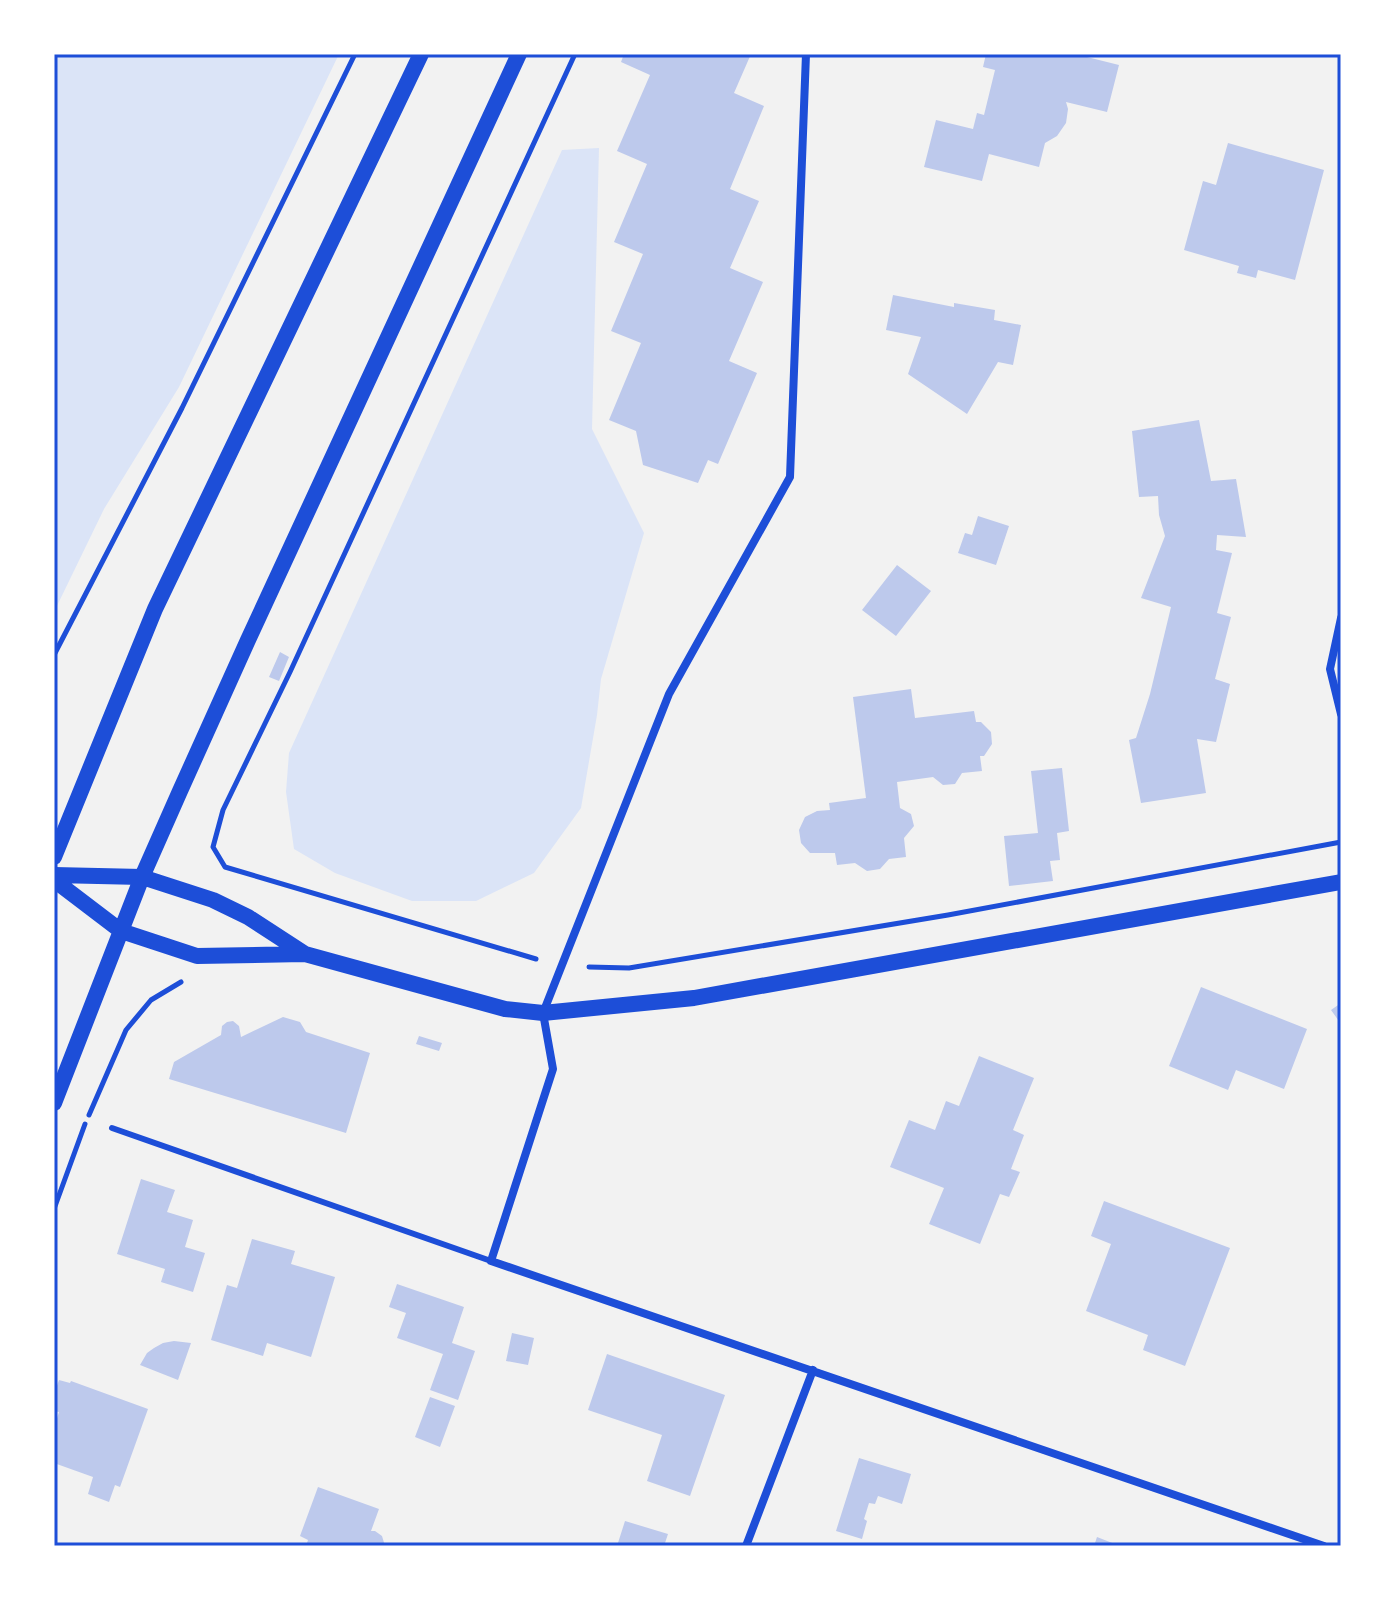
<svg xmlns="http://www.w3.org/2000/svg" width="1395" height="1600" font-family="Jost,sans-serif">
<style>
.green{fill:#dbe4f7}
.building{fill:#bdc9ec}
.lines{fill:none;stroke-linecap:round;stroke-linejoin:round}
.path{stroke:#1d4ed8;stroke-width:5}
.service{stroke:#1d4ed8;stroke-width:6}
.minor{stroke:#1d4ed8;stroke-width:8}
.secondary{stroke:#1d4ed8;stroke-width:16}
.neatline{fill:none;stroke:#1d4ed8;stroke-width:3}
</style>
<rect width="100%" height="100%" fill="#f2f2f2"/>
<!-- green -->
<path class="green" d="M 54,54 L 339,54 L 179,387 L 104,509 L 54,612 Z
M 599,148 L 592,429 L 644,533 L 601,679 L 597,715 L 581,808 L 534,873 L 476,901 L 412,901 L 335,873 L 294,849 L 286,792 L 289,753 L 562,150 Z"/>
<!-- building -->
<path class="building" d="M 624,54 L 751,54 L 734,93 L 764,106 L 730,189 L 759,201 L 730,268 L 763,282 L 729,361 L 757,373 L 718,464 L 708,460 L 698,483 L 643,465 L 636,431 L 609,420 L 641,343 L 611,331 L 643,254 L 614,242 L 647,164 L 617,151 L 650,75 L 621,62 Z
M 986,54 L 1075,54 L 1119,65 L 1107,112 L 1066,102 L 1068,109 L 1066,123 L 1057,136 L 1045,143 L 1039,167 L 989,154 L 982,181 L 924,167 L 936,120 L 973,129 L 977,113 L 984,115 L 995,70 L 983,67 Z
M 1228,143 L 1324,170 L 1295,280 L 1258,270 L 1256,278 L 1237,273 L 1239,266 L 1184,250 L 1203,181 L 1216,185 Z
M 893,295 L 954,307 L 954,303 L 995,310 L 994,320 L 1021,325 L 1013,365 L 998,362 L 967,414 L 908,374 L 921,337 L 886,330 Z
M 1199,420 L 1211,481 L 1236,479 L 1246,537 L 1217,535 L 1216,550 L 1232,553 L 1217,613 L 1231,617 L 1215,679 L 1230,684 L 1216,742 L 1197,739 L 1206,793 L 1141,803 L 1129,740 L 1136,738 L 1150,694 L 1171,607 L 1141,598 L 1165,536 L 1159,515 L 1158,496 L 1139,497 L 1132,431 Z
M 978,516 L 1009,526 L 996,565 L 958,553 L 965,533 L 972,535 Z
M 897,565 L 931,591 L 896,636 L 862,610 Z
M 280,652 L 289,657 L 279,681 L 269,677 Z
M 911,689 L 915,718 L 974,711 L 976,722 L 981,722 L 991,732 L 992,744 L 984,756 L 980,756 L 982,771 L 962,773 L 955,784 L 943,785 L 933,777 L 897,782 L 900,808 L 911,814 L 914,826 L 904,838 L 906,857 L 889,859 L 880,869 L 867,871 L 855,863 L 837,865 L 835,853 L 810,853 L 801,843 L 799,830 L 805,817 L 817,811 L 830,810 L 829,803 L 866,798 L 853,697 Z
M 1062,768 L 1069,831 L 1057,833 L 1060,860 L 1050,861 L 1053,881 L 1009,886 L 1004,836 L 1038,833 L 1031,771 Z
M 1201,987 L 1307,1029 L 1284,1089 L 1236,1070 L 1228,1090 L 1169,1066 Z
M 1341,1003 L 1341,1024 L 1331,1010 Z
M 283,1017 L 300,1022 L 306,1032 L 370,1053 L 346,1133 L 169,1079 L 174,1062 L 221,1035 L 222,1026 L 227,1022 L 233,1021 L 239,1026 L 241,1037 Z
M 419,1036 L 442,1043 L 439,1051 L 416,1044 Z
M 979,1056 L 1034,1078 L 1013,1130 L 1024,1135 L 1011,1169 L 1020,1172 L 1009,1197 L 1000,1194 L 980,1244 L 929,1224 L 944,1188 L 890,1167 L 909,1120 L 935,1130 L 946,1101 L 959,1106 Z
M 141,1179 L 175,1190 L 167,1212 L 193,1220 L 185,1247 L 205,1253 L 193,1292 L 161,1282 L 165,1269 L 117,1254 Z
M 1104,1201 L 1230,1248 L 1185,1366 L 1143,1350 L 1148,1335 L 1086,1311 L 1111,1244 L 1091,1236 Z
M 252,1239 L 295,1251 L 291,1264 L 335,1277 L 311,1357 L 267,1343 L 263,1356 L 211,1340 L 227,1285 L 237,1288 Z
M 397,1284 L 464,1307 L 452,1343 L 475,1351 L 458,1400 L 430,1390 L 443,1354 L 397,1338 L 406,1313 L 389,1307 Z
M 512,1333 L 534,1338 L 528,1365 L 506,1361 Z
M 174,1341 L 191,1343 L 178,1380 L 140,1365 L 147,1353 L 154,1348 L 163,1343 Z
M 607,1354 L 725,1395 L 690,1496 L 647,1481 L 662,1435 L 588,1410 Z
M 59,1380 L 70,1383 L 71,1381 L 148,1409 L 120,1487 L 115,1485 L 109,1502 L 88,1494 L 93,1477 L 54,1463 L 54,1428 L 59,1412 L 54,1411 L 54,1394 Z
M 430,1397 L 455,1406 L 440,1447 L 415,1437 Z
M 859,1458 L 911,1474 L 902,1504 L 878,1496 L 875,1504 L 869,1503 L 864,1519 L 867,1521 L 862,1539 L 836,1531 Z
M 318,1487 L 379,1509 L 371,1531 L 375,1531 L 382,1536 L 385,1546 L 306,1546 L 308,1540 L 300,1536 Z
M 625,1521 L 668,1534 L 664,1546 L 617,1546 Z
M 1097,1537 L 1120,1546 L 1094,1546 Z"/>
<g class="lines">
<!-- path -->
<path class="path" d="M 54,655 L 182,408 L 355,54
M 536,959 L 225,867 L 213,847 L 223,810 L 290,672 L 575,54
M 589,967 L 629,968 L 948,915 L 1341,842
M 89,1115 L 126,1030 L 151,1000 L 181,982
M 54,1209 L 85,1124"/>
<!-- service -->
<path class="service" d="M 112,1128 L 491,1261"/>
<!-- minor -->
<path class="minor" d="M 806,54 L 790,477 L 669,694 L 543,1013 L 553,1069 L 491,1261 L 1324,1546
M 1341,618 L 1330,669 L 1341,714
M 746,1546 L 813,1370"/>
<!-- secondary -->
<path class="secondary" d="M 54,857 L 155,609 L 421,54
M 54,875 L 142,877 L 213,900 L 248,917 L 305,954 L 505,1009 L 543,1013 L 694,998 L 1341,882
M 54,880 L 121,931 L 197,956 L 304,954
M 54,1103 L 142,877 L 180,791 L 248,640 L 519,54"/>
</g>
<!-- border -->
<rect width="1395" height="1600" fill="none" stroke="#ffffff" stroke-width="112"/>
<rect x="56" y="56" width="1283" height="1488" class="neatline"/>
</svg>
